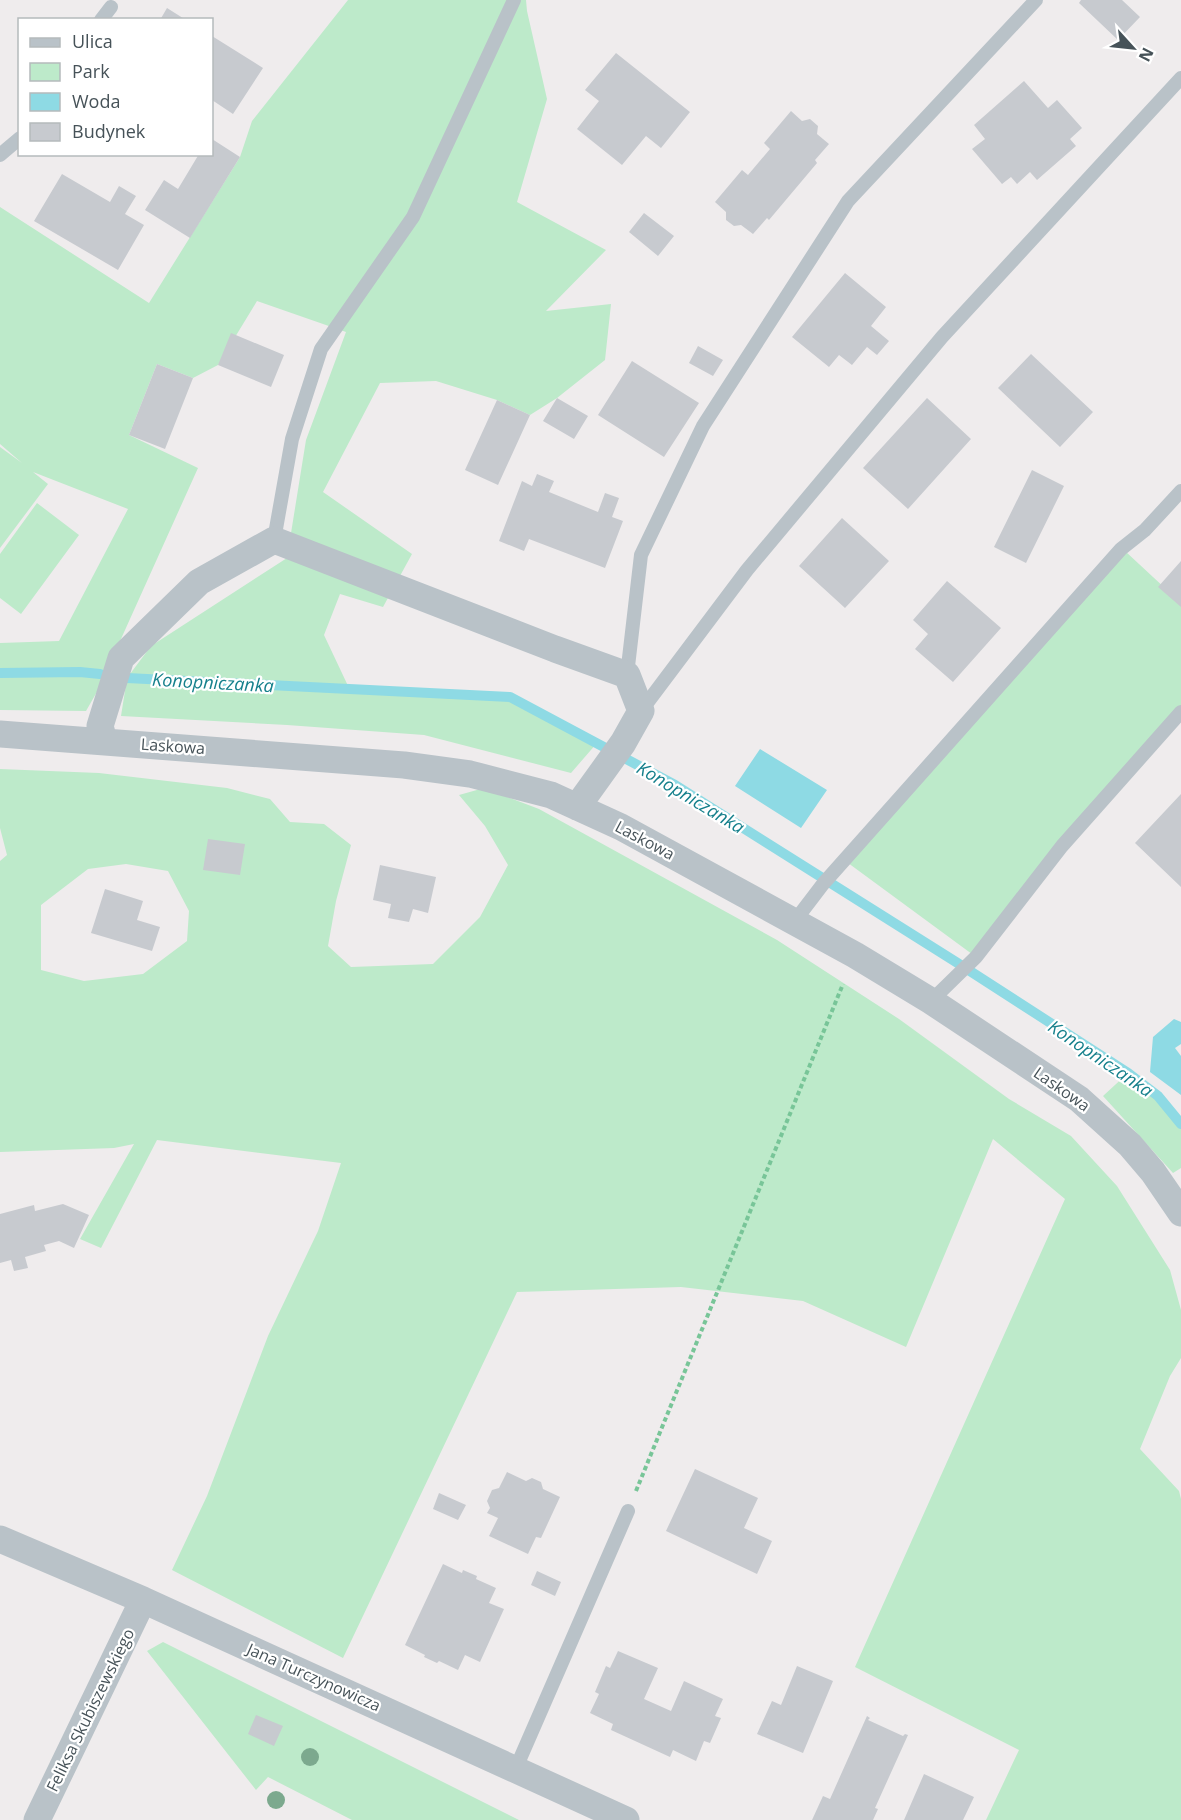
<svg xmlns="http://www.w3.org/2000/svg" width="1181" height="1820" font-family="'Open Sans',sans-serif">
<style>
.green{fill:#bdeaca;fill-rule:evenodd}
.water{fill:#8edae4}
.lines{fill:none;stroke-linecap:round;stroke-linejoin:round}
.stream{stroke:#8edae4;stroke-width:10}
.building{fill:#c7cacf}
.path{stroke:#78c598;stroke-width:4;stroke-dasharray:4.5 3;stroke-linecap:butt}
.lane{stroke:#b9c2c8;stroke-width:14}
.street{stroke:#b9c2c8;stroke-width:27}
.tree{fill:#7ca98e}
.labels{text-anchor:middle;dominant-baseline:central;stroke-width:4.5;stroke-linejoin:round;paint-order:stroke}
.street-label{font-size:16px;fill:#465258;stroke:#fff}
.water-label{font-size:18px;font-style:italic;fill:#16808c;stroke:#fff}
</style>
<rect width="100%" height="100%" fill="#efeced"/>
<!-- green -->
<path class="green" d="M 348,0 L 526,0 L 527,11 L 547,99 L 517,202 L 606,250 L 546,311 L 611,304 L 605,360 L 557,398 L 530,415 L 497,400 L 436,381 L 380,383 L 323,492 L 412,554 L 383,607 L 340,594 L 324,635 L 349,688 L 510,697 L 597,743 L 571,773 L 424,735 L 287,725 L 121,716 L 127,678 L 151,646 L 287,558 L 306,440 L 346,332 L 257,301 L 218,365 L 193,378 L 157,364 L 129,435 L 198,468 L 98,690 L 86,711 L 0,710 L 0,643 L 59,641 L 128,509 L 33,472 L 48,484 L 0,548 L 0,447 L 22,463 L 0,444 L 0,207 L 149,303 L 240,157 L 252,121 Z
M 37,503 L 79,535 L 21,614 L 0,598 L 0,554 Z
M 1125,551 L 1181,603 L 1181,715 L 976,957 L 844,860 Z
M 0,769 L 99,773 L 227,788 L 270,799 L 290,822 L 324,824 L 351,845 L 336,901 L 328,946 L 351,967 L 433,964 L 480,917 L 508,865 L 485,826 L 459,795 L 484,788 L 539,809 L 777,940 L 899,1019 L 1009,1099 L 1071,1136 L 1117,1186 L 1170,1270 L 1181,1310 L 1181,1358 L 1170,1376 L 1140,1449 L 1179,1491 L 1181,1499 L 1181,1820 L 986,1820 L 1019,1750 L 855,1667 L 1065,1199 L 993,1139 L 906,1347 L 803,1301 L 681,1287 L 517,1292 L 343,1658 L 172,1570 L 207,1496 L 268,1336 L 318,1231 L 341,1163 L 157,1140 L 101,1248 L 80,1239 L 134,1144 L 114,1148 L 0,1152 L 0,861 L 7,855 L 0,828 ZM 126,864 L 168,871 L 189,911 L 187,941 L 143,974 L 84,981 L 41,970 L 41,905 L 88,869 Z
M 1128,1073 L 1158,1096 L 1181,1123 L 1181,1168 L 1173,1173 L 1103,1096 Z
M 163,1642 L 519,1820 L 352,1820 L 268,1777 L 256,1790 L 147,1651 Z"/>
<!-- water -->
<path class="water" d="M 760,749 L 827,790 L 801,828 L 735,786 Z
M 1174,1019 L 1181,1022 L 1181,1044 L 1175,1048 L 1181,1056 L 1181,1095 L 1150,1072 L 1153,1037 Z"/>
<g class="lines">
<!-- stream -->
<path class="stream" d="M 0,673 L 80,672 L 100,674
M 127,678 L 510,697 L 675,785 L 956,962 L 1128,1073 L 1158,1096 L 1181,1124"/>
</g>
<!-- building -->
<path class="building" d="M 1081,0 L 1122,0 L 1140,17 L 1118,40 L 1079,3 Z
M 167,8 L 186,20 L 160,20 Z
M 212,36 L 263,68 L 233,114 L 212,100 Z
M 616,53 L 690,112 L 661,148 L 646,136 L 622,165 L 577,129 L 599,101 L 585,90 Z
M 1024,81 L 1048,108 L 1057,100 L 1082,128 L 1070,139 L 1076,146 L 1037,180 L 1030,172 L 1017,184 L 1011,177 L 1002,184 L 972,149 L 985,139 L 974,125 Z
M 791,111 L 802,121 L 810,119 L 818,126 L 817,134 L 829,144 L 815,160 L 817,163 L 769,220 L 767,218 L 753,234 L 741,225 L 734,226 L 726,220 L 726,212 L 715,202 L 742,170 L 748,175 L 770,149 L 764,143 Z
M 212,139 L 240,157 L 190,238 L 145,210 L 164,180 L 178,189 L 199,154 L 212,154 Z
M 62,174 L 110,202 L 119,186 L 136,196 L 125,214 L 144,225 L 118,270 L 34,221 Z
M 644,213 L 674,236 L 658,256 L 629,232 Z
M 845,273 L 886,307 L 871,326 L 889,341 L 877,355 L 867,347 L 852,365 L 839,355 L 829,367 L 792,337 Z
M 231,333 L 284,355 L 271,387 L 218,365 Z
M 698,346 L 723,360 L 713,376 L 689,363 Z
M 1031,354 L 1093,412 L 1060,447 L 998,388 Z
M 632,361 L 699,403 L 664,457 L 598,415 Z
M 157,364 L 193,378 L 165,449 L 129,435 Z
M 557,398 L 588,416 L 574,439 L 543,421 Z
M 927,398 L 971,439 L 908,509 L 863,468 Z
M 497,400 L 530,415 L 498,485 L 465,470 Z
M 1032,470 L 1064,486 L 1026,563 L 994,547 Z
M 537,474 L 554,481 L 549,492 L 598,512 L 605,493 L 619,498 L 612,517 L 623,521 L 605,568 L 529,539 L 524,551 L 499,541 L 522,481 L 532,486 Z
M 842,518 L 889,561 L 845,608 L 799,566 Z
M 1181,561 L 1181,607 L 1158,587 Z
M 947,581 L 1001,628 L 953,682 L 915,649 L 928,634 L 913,620 Z
M 1181,794 L 1181,887 L 1135,843 Z
M 208,839 L 245,844 L 240,875 L 203,870 Z
M 380,865 L 436,877 L 428,913 L 413,909 L 409,922 L 388,918 L 391,904 L 373,900 Z
M 105,889 L 143,901 L 137,920 L 160,927 L 152,951 L 91,933 Z
M 63,1204 L 89,1215 L 74,1248 L 59,1241 L 44,1245 L 46,1251 L 25,1257 L 28,1268 L 14,1271 L 11,1260 L 0,1263 L 0,1214 L 34,1205 L 35,1211 Z
M 695,1469 L 758,1498 L 744,1528 L 772,1541 L 757,1574 L 666,1531 Z
M 507,1472 L 526,1481 L 532,1478 L 541,1482 L 543,1489 L 560,1497 L 541,1538 L 536,1537 L 528,1554 L 489,1536 L 498,1518 L 487,1513 L 490,1508 L 487,1501 L 492,1490 L 499,1488 Z
M 439,1493 L 466,1505 L 458,1520 L 433,1509 Z
M 443,1564 L 462,1573 L 463,1570 L 477,1576 L 476,1579 L 496,1588 L 489,1603 L 504,1609 L 480,1662 L 465,1655 L 458,1670 L 439,1661 L 437,1663 L 424,1657 L 425,1655 L 405,1645 Z
M 537,1571 L 561,1582 L 555,1596 L 531,1585 Z
M 618,1651 L 658,1668 L 644,1699 L 671,1711 L 684,1681 L 723,1699 L 715,1716 L 721,1718 L 710,1743 L 704,1741 L 696,1761 L 673,1750 L 670,1757 L 611,1730 L 613,1724 L 590,1713 L 599,1694 L 595,1692 L 606,1666 L 610,1668 Z
M 797,1666 L 833,1681 L 803,1753 L 757,1734 L 772,1701 L 781,1705 Z
M 256,1715 L 283,1726 L 274,1746 L 248,1734 Z
M 867,1716 L 870,1718 L 868,1720 L 903,1736 L 905,1734 L 908,1735 L 875,1808 L 878,1809 L 873,1820 L 812,1820 L 823,1796 L 830,1799 Z
M 924,1774 L 974,1797 L 963,1820 L 904,1820 Z"/>
<g class="lines">
<!-- path -->
<path class="path" d="M 636,1491 L 843,984"/>
<!-- lane -->
<path class="lane" d="M 101,20 L 111,7
M 0,155 L 20,138
M 274,540 L 292,439 L 321,349 L 413,217 L 514,0
M 627,675 L 641,555 L 703,426 L 848,201 L 1036,0
M 641,711 L 747,570 L 942,337 L 1181,78
M 794,922 L 823,884 L 1121,549 L 1145,530 L 1181,491
M 931,1001 L 976,957 L 1062,846 L 1181,712
M 516,1768 L 628,1511"/>
<!-- street -->
<path class="street" d="M 0,734 L 404,765 L 470,774 L 551,795 L 621,827 L 855,955 L 931,1001 L 1079,1099 L 1130,1145 L 1153,1172 L 1181,1213
M 104,741 L 100,726 L 121,658 L 199,582 L 274,540 L 555,649 L 627,675 L 641,711 L 623,743 L 577,807
M 0,1539 L 143,1600 L 626,1820
M 37,1820 L 143,1600"/>
</g>
<!-- trees -->
<g class="tree">
<circle cx="310" cy="1757" r="9"/>
<circle cx="276" cy="1800" r="9"/>
</g>
<g class="labels">
<!-- street labels -->
<g class="street-label">
<text transform="translate(173 746) rotate(4)">Laskowa</text>
<text transform="translate(645 840) rotate(28)">Laskowa</text>
<text transform="translate(1062 1089) rotate(35)">Laskowa</text>
<text transform="translate(314 1677) rotate(24)">Jana Turczynowicza</text>
<text transform="translate(90 1710) rotate(-64)">Feliksa Skubiszewskiego</text>
</g>
<!-- water labels -->
<g class="water-label">
<text transform="translate(213 682) rotate(3)">Konopniczanka</text>
<text transform="translate(691 797) rotate(31)">Konopniczanka</text>
<text transform="translate(1101 1058) rotate(34)">Konopniczanka</text>
</g>
</g>
<!-- legend -->
<rect x="18" y="18" width="195" height="138" fill="#ffffff" stroke="#b5babc" stroke-width="1.5"/>
<rect x="30" y="38" width="30" height="9" fill="#b9c2c8" stroke="#b5babc" stroke-width="1.5"/>
<text x="72" y="48" font-size="18" fill="#465258">Ulica</text>
<rect x="30" y="63" width="30" height="18" fill="#bdeaca" stroke="#b5babc" stroke-width="1.5"/>
<text x="72" y="78" font-size="18" fill="#465258">Park</text>
<rect x="30" y="93" width="30" height="18" fill="#8edae4" stroke="#b5babc" stroke-width="1.5"/>
<text x="72" y="108" font-size="18" fill="#465258">Woda</text>
<rect x="30" y="123" width="30" height="18" fill="#c7cacf" stroke="#b5babc" stroke-width="1.5"/>
<text x="72" y="138" font-size="18" fill="#465258">Budynek</text>
<!-- north arrow -->
<g transform="translate(1133 48) rotate(117)" stroke="#ffffff" stroke-width="4.5" paint-order="stroke">
<path d="M0-4.5L10 22L0 15L-10 22Z" fill="#465258"/>
<text y="-9" font-size="16" font-weight="bold" text-anchor="middle" fill="#465258">N</text>
</g>
</svg>
